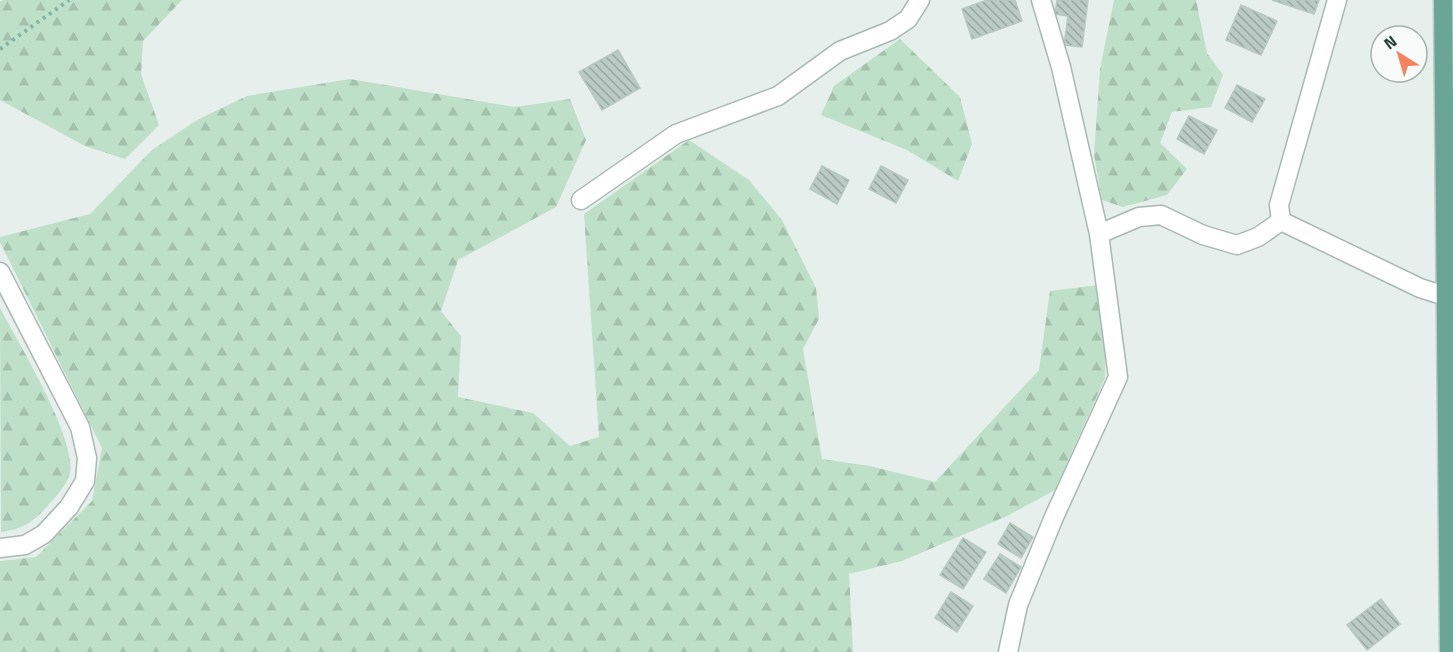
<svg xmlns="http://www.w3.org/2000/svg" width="1453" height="652" font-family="'Titillium Web',sans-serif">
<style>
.forest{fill:url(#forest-firs)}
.building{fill:url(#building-back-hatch);stroke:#b8c9c2;stroke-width:1.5}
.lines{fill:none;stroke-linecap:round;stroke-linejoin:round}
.minor-casing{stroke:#a8b8b2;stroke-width:21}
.primary-casing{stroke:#c2cac8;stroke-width:21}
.path{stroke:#86b3a5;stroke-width:4;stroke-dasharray:3 4.5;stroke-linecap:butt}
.minor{stroke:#fff;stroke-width:18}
.primary{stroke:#6aa596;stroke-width:18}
</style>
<defs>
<pattern id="forest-firs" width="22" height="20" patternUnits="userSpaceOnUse" patternTransform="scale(1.5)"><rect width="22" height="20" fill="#bfe0c8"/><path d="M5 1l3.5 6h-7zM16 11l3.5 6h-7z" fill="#a4c1ad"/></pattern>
<pattern id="building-back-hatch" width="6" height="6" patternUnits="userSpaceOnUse" patternTransform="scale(1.5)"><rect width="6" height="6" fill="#bbcac4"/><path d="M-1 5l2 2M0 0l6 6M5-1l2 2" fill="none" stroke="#98a6a0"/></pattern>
</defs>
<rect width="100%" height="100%" fill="#e6efeb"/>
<!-- forest -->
<path class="forest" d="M 3,0 L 182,0 L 143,41 L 141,74 L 159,125 L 125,159 L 85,146 L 0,100 L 0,2 Z
M 1114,0 L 1196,0 L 1207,53 L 1223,75 L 1211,107 L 1172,112 L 1160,143 L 1187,169 L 1167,195 L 1123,207 L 1102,200 L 1094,155 L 1100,69 Z
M 900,39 L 960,97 L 972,144 L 958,181 L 907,150 L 821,115 L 834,86 Z
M 350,79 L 515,107 L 570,99 L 586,140 L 556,207 L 458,260 L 441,311 L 461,336 L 458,397 L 533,413 L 570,446 L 599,437 L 584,214 L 689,140 L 749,180 L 782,220 L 816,288 L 819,319 L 803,349 L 822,459 L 870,466 L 935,482 L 1039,370 L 1050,291 L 1106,284 L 1105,378 L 1055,490 L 1007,516 L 902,561 L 849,574 L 853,652 L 0,652 L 0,561 L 36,557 L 92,501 L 102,448 L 0,242 L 0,237 L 90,214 L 152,150 L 197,120 L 247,96 Z
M 0,308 C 17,341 81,444 69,477 C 65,486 57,496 50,503 C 35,521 24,529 1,532 Z"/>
<!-- building -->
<path class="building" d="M 987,0 L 1015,0 L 1022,21 L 972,39 L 962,9 Z
M 1057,0 L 1088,0 L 1082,47 L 1064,45 L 1068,16 L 1055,14 Z
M 1272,0 L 1319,0 L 1314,14 Z
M 1241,5 L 1277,21 L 1261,55 L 1226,40 Z
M 618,50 L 640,88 L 602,110 L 579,72 Z
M 1237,85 L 1265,99 L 1252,122 L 1225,108 Z
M 1189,116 L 1217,130 L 1204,154 L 1177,139 Z
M 822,166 L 849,180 L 837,204 L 810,189 Z
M 881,166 L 908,180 L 896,203 L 869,189 Z
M 1010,523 L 1033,537 L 1021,558 L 998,544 Z
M 963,538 L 986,552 L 963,589 L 940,575 Z
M 1000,554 L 1021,567 L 1006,593 L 984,579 Z
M 951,592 L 973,606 L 957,632 L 935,618 Z
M 1381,599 L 1400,624 L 1367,650 L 1347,625 Z"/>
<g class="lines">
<!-- minor casing -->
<g class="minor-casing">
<path id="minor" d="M 1337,0 L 1279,205 L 1281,221 L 1420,288 L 1448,297
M 581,200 L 676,134 L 778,96 L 840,51 L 890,31 L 908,19 L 920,0
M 1099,234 L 1139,217 L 1161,215 L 1203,235 L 1237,245 L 1258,237 L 1281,221
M 0,272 L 80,427 L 87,458 L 85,481 L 69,507 L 44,534 L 25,545 L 0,548
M 1008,652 L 1018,605 L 1054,517 L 1118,377 L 1099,234 L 1061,67 L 1041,0"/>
</g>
<!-- primary casing -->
<g class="primary-casing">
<path id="primary" d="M 1443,0 L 1449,652"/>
</g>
<!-- path -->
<path class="path" d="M 0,49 L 69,0"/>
<!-- minor -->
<use href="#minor" class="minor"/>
<!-- primary -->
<use href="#primary" class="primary"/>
</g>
<!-- north arrow -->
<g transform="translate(1399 54) rotate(323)"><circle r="28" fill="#f7fbf9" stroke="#a3b1ad" stroke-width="1.5"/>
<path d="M0-4.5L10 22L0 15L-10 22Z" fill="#f4845f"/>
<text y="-9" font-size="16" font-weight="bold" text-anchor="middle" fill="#24423a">N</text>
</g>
</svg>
